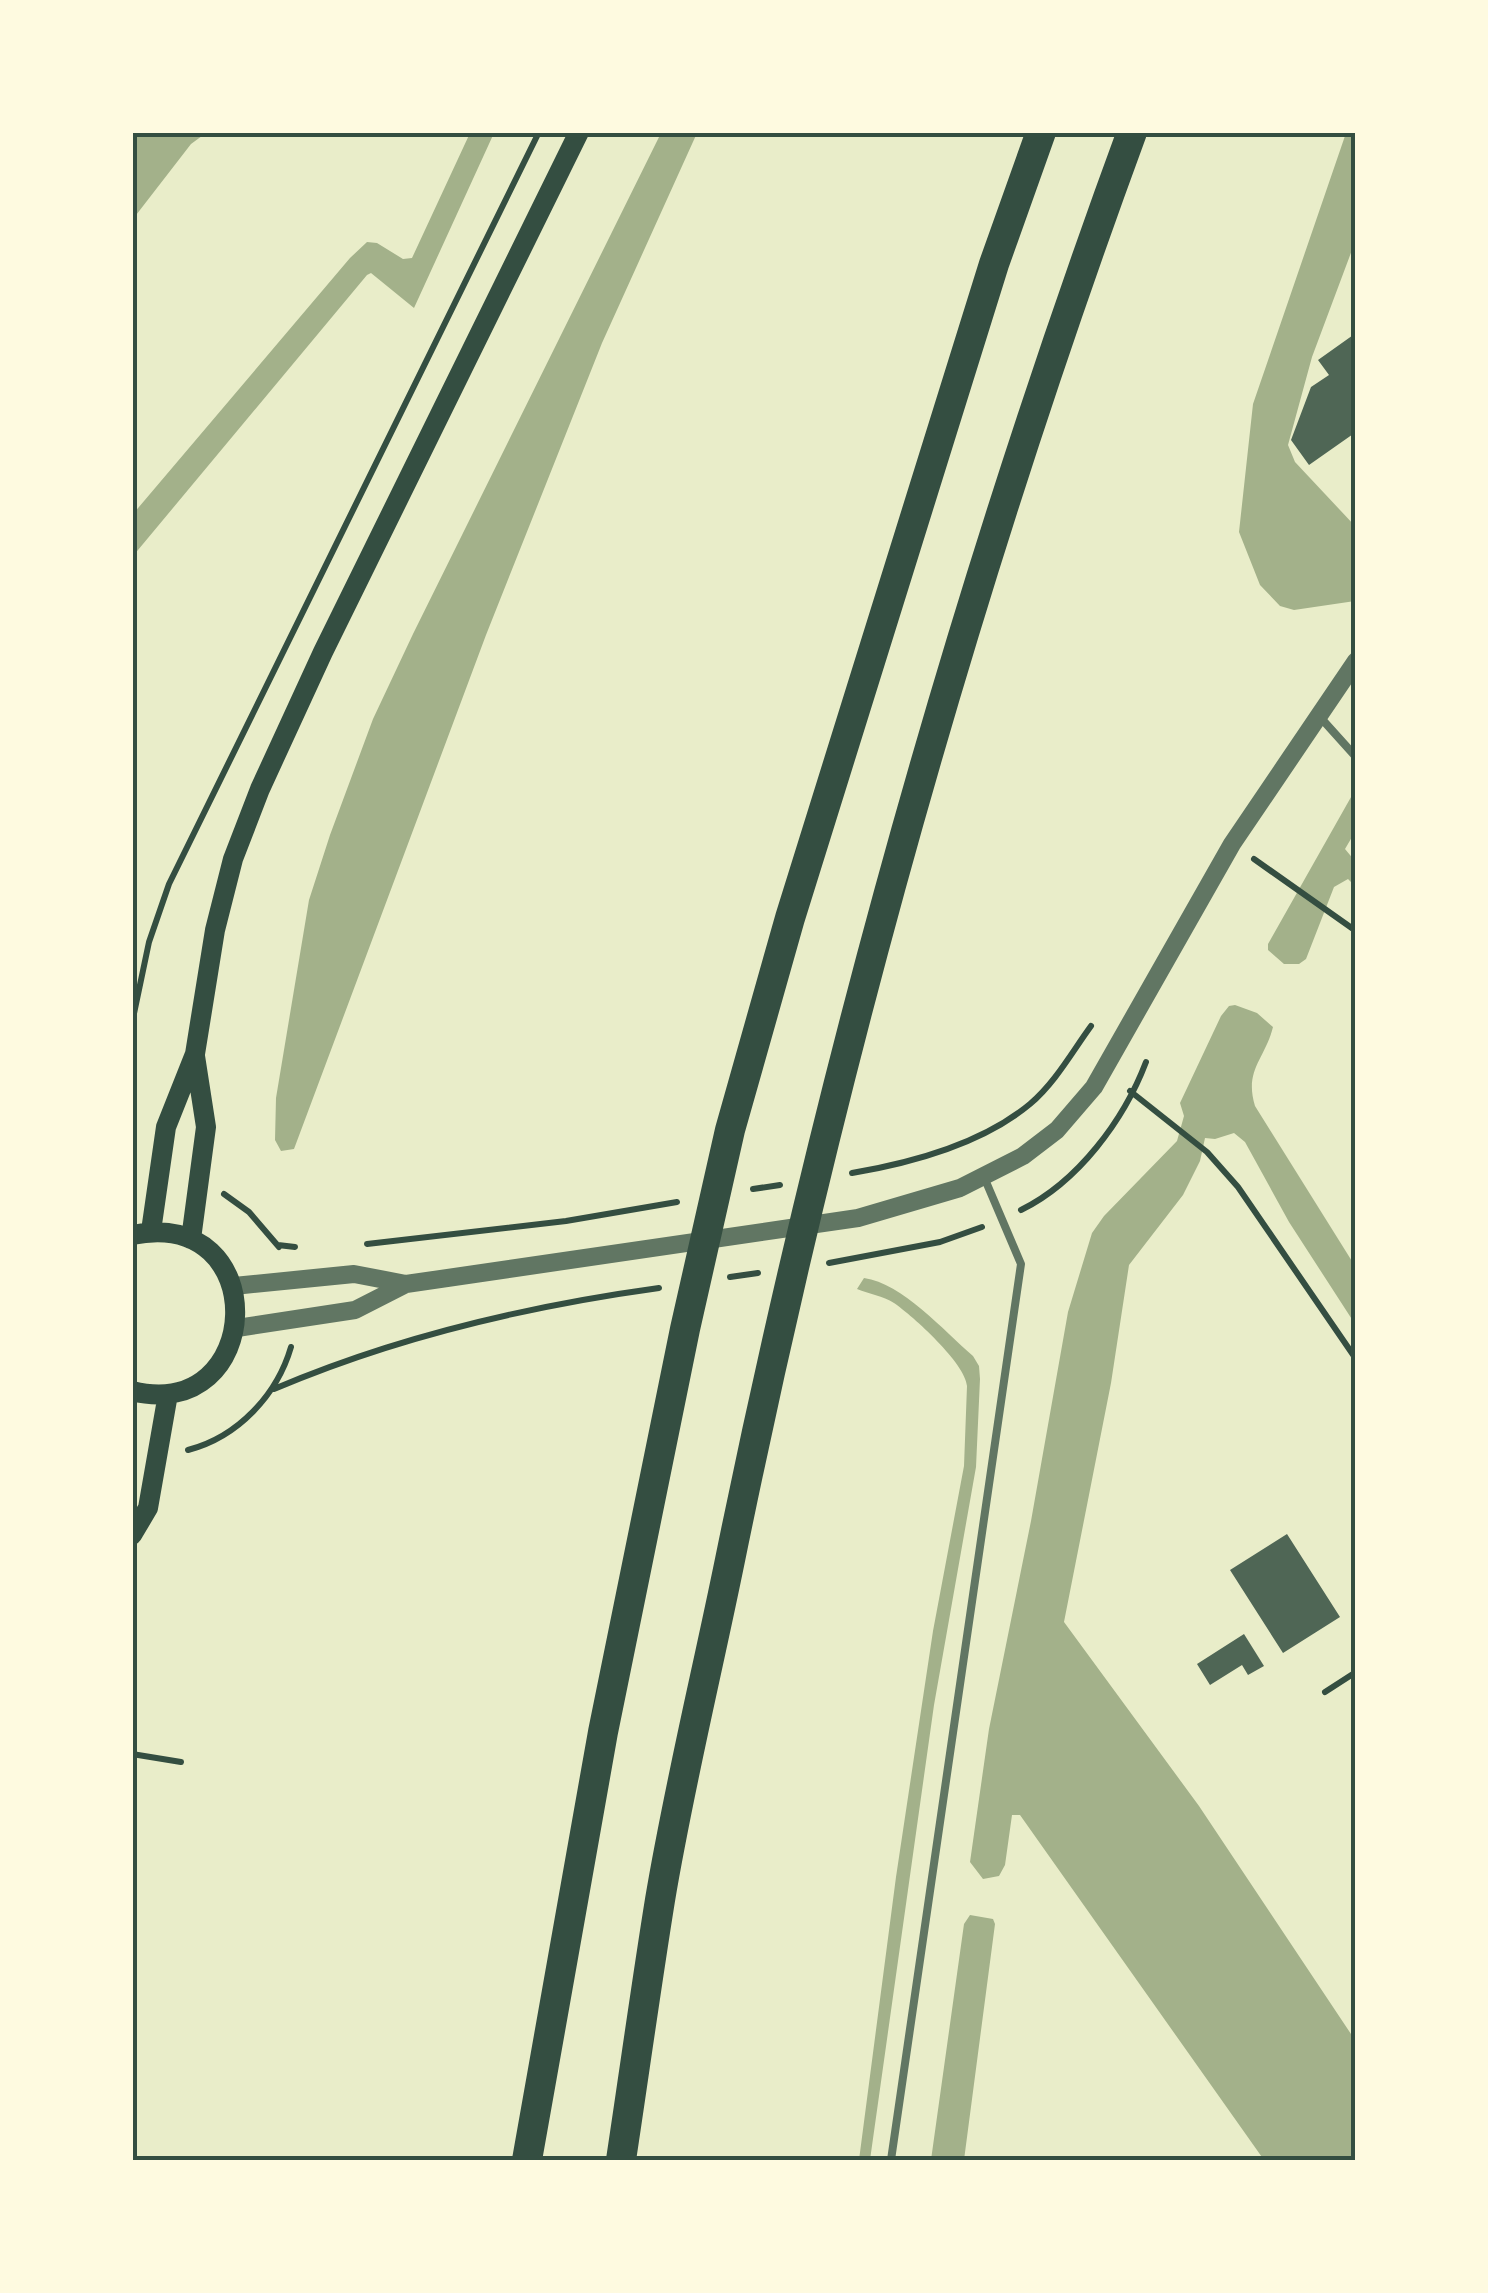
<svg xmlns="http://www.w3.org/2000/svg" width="1488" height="2293" font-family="'Fira Sans',sans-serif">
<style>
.water{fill:#a3b18a}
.building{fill:#4f6655}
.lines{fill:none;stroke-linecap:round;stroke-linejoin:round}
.path{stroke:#344e41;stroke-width:6}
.service{stroke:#617663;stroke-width:8}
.tertiary{stroke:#617663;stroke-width:18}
.secondary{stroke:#344e41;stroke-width:20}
.motorway{stroke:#344e41;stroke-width:30}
.neatline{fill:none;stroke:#344e41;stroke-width:4}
</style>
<rect width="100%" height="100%" fill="#e9edc9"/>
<!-- water -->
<path class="water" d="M 133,132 L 206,133 L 191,144 L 133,219 Z
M 470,133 L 494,133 L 414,308 L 371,273 L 367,275 L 133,556 L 133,514 L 350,258 L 367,242 L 377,243 L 403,259 L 412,258 Z
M 661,133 L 697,133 L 602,343 L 486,635 L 294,1149 L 281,1151 L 275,1140 L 276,1098 L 309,900 L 330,835 L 373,719 L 413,634 Z
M 1346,133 L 1355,133 L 1355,242 L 1312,357 L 1288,445 L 1295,462 L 1355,526 L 1355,601 L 1294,610 L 1280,606 L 1260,585 L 1239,532 L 1253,404 Z
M 1355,790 L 1355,832 L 1345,849 L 1355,861 L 1355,886 L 1348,879 L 1334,887 L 1306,959 L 1299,964 L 1284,964 L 1268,950 L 1268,944 Z
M 1235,1005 L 1257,1013 L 1273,1027 C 1265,1059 1244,1070 1255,1106 L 1355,1266 L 1355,1324 L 1289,1222 L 1245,1142 L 1234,1133 L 1215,1139 L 1205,1138 L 1200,1161 L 1183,1195 L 1129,1265 L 1111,1383 L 1064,1622 L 1199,1806 L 1355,2040 L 1355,2160 L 1264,2160 L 1020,1815 L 1012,1815 L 1005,1865 L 999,1876 L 983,1879 L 970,1862 L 989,1729 L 1031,1521 L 1068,1312 L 1092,1233 L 1104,1216 L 1177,1141 L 1184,1116 L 1180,1103 L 1221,1016 L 1229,1006 Z
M 864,1278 C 902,1283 944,1331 973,1356 L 979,1366 L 980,1379 L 976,1467 L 934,1705 L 870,2160 L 859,2160 L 896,1877 L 933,1631 L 964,1466 L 967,1386 C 966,1364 913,1316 894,1303 C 883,1296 869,1294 857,1289 Z
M 970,1915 L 993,1919 L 995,1924 L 964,2160 L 931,2160 L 964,1924 Z"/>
<!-- building -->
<path class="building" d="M 1356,333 L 1356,432 L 1309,465 L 1291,440 L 1311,387 L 1329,375 L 1318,360 Z
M 1287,1534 L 1340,1617 L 1283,1653 L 1230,1570 Z
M 1244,1634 L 1264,1666 L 1248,1675 L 1242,1665 L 1210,1685 L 1197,1664 Z"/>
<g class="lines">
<!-- path -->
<path class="path" d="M 1254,859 L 1356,931
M 132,1023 L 149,942 L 169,884 L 539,132
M 1130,1091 L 1207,1152 L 1238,1187 L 1356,1359
M 852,1173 C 911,1163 982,1144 1030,1104 C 1055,1083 1072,1052 1091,1026
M 753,1189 L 780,1185
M 224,1194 L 249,1212 L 279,1247
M 1021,1210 C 1078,1182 1124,1120 1146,1062
M 367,1244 L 566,1221 L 677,1202
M 278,1245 L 295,1247
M 829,1263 L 940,1242 L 982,1227
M 730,1277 L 758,1273
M 274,1389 C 396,1337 528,1306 659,1288
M 188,1450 C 238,1437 277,1395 291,1347
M 1325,1692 L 1356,1672
M 132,1754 L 181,1762"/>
<!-- service -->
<path class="service" d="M 1320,717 L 1356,757
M 891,2160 L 1021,1264 L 984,1177"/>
<!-- tertiary -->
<path class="tertiary" d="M 234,1286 L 354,1274 L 406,1284 L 858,1218 L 960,1188 L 1023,1156 L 1057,1130 L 1094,1087 L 1232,844 L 1356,661
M 237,1328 L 355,1310 L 406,1284"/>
<!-- secondary -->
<path class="secondary" d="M 151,1231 L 166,1127 L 195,1054 L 215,930 L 233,859 L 260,789 L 323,652 L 579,132
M 132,1235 C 274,1206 265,1424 132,1391
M 191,1239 L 206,1127 L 195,1056
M 132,1535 L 148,1508 L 168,1394"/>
<!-- motorway -->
<path class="motorway" d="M 527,2160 L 603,1732 L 685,1329 L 730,1130 L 790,918 L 994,264 L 1041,132
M 621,2160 C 634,2074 646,1987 660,1900 C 679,1786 707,1673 730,1560 C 829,1075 961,597 1132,132"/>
</g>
<!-- border -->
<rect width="1488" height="2293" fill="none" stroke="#fefae0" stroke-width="270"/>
<rect x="135" y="135" width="1218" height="2023" class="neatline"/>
</svg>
